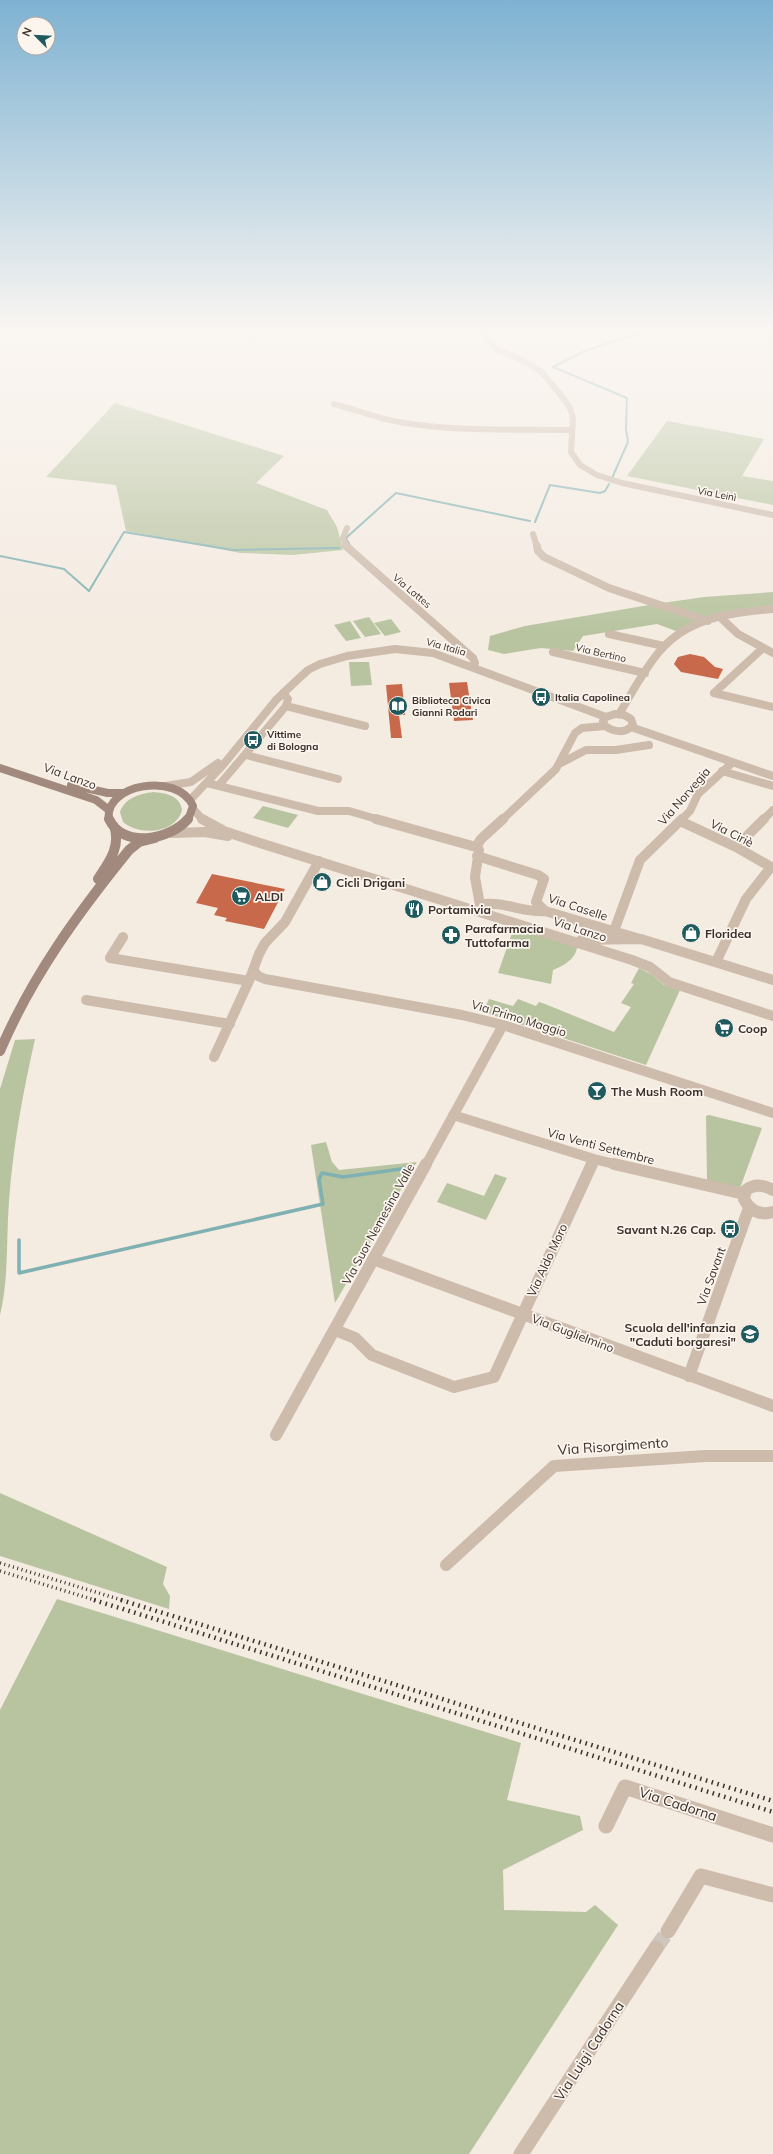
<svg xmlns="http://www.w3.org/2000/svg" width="773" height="2154" font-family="Mulish,sans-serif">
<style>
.green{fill:#b8c4a0}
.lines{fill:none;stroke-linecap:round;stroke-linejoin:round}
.stream-far1{stroke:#7fb0b2;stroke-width:2}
.stream{stroke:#7fb0b2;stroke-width:3.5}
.building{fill:#c8694b}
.minor-tunnel{stroke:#cfc6bd;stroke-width:15;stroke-dasharray:15 8;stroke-linecap:butt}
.minor-far4{stroke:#cdbbac;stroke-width:6}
.minor-far3{stroke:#cdbbac;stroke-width:8}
.minor-far2{stroke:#cdbbac;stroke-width:10}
.minor-far1{stroke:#cdbbac;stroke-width:12}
.minor{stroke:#cdbbac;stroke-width:15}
.tertiary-far1{stroke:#cdbbac;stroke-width:8}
.tertiary{stroke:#cdbbac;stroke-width:10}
.secondary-far1{stroke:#a18a7d;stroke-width:8}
.secondary{stroke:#a18a7d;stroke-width:10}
.rail-far1{stroke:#3b302b;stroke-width:3.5;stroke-dasharray:1 3.5;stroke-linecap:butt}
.rail{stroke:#3b302b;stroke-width:4.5;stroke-dasharray:1.5 4.5;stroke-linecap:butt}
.labels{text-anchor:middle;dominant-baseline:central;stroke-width:3.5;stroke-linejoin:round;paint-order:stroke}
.far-street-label{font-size:10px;fill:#3b302b;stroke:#fbf5ee}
.far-poi-label{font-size:10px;font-weight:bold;fill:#3b302b;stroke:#fbf5ee;text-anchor:start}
.street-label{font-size:12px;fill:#3b302b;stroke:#fbf5ee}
.poi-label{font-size:12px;font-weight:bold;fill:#3b302b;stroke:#fbf5ee;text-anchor:start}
.near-street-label{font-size:14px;fill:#3b302b;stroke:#fbf5ee}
</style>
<rect width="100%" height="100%" fill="#f4ebe1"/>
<!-- green -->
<path class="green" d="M 115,403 L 284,456 L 256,483 L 327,510 L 337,527 L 343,550 L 293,555 L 240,553 L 126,531 L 116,485 L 46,477 Z
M 667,421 L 764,439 L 742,476 L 773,481 L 773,505 L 627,476 Z
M 773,592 L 773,607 L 696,620 L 676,631 L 657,624 L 583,636 L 573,651 L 541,648 L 504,654 L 488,650 L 490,636 L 525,626 L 655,604 L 704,597 Z
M 369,617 L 381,634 L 365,637 L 353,621 Z
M 391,619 L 401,632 L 385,636 L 374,623 Z
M 350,621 L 361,638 L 346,641 L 334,625 Z
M 349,662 L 369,662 L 372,685 L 351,686 Z
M 153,792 C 165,793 180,795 182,810 C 176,834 139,836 123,822 L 120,812 C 125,798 139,794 153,792 Z
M 263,806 L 298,815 L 288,828 L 253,818 Z
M 508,925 L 577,947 C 576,959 563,966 553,970 L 551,984 L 498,973 L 512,933 L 504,927 Z
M 639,968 L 651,974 L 664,985 L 680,990 L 646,1065 L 483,1012 L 489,999 L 513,1006 L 518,999 L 536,1006 L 539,1002 L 545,1004 L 614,1032 L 631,1007 L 621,1003 L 634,984 L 631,983 Z
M 35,1039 C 23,1092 13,1146 9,1201 C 6,1239 9,1278 0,1315 L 0,1089 L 15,1040 Z
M 709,1115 L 762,1128 L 740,1188 L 707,1180 L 706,1116 Z
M 326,1142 L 332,1162 L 339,1170 L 417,1162 L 335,1303 L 311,1145 Z
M 495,1174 L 507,1178 L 486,1220 L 437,1202 L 447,1183 L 484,1196 Z
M 0,1493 L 167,1567 L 163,1584 L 170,1596 L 169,1609 L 0,1556 Z
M 57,1599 L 521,1743 L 507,1800 L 580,1816 L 583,1830 L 503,1870 L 504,1910 L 586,1912 L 595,1905 L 618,1925 L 469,2154 L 0,2154 L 0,1710 Z"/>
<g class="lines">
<!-- stream-far1 -->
<path class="stream-far1" d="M 612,478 L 628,442 L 626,429 L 627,398 L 553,367 L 585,351 L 642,332
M 535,522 L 550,485 L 600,493 L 605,491 L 609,484
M 351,547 L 346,539 L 347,537 L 396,493 L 530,521
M 0,556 L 64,569 L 89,591 L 124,532 L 233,550 L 339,548"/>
<!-- stream -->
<path class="stream" d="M 19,1240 L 19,1273 L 323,1204 L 319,1179 L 322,1173 L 343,1177 L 408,1168"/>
</g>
<!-- building -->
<path class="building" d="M 690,654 L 704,657 L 715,667 L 723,669 L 718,679 L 681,672 L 674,664 L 678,657 Z
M 467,682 L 473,720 L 454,721 L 449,683 Z
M 402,684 L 405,715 L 399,715 L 402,738 L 391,738 L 386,685 Z
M 212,874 L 285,889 L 264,929 L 225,921 L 227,918 L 214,915 L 218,908 L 196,903 Z"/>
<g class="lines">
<!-- minor-tunnel -->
<path class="minor-tunnel" d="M 656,1948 L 668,1931"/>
<!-- minor-far4 -->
<path class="minor-far4" d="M 482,332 L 497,350 L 524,361 L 542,372 L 563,398 L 570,408 L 573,418 L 571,452 L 580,465 L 597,475 L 622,483 L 773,515
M 334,404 C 356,410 377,418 399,422 C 456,432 514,429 571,430
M 533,534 L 537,547
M 346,547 L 343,538 L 347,528"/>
<!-- minor-far3 -->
<path class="minor-far3" d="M 346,546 L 473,658 L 475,663 L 473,666
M 537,546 L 538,551 L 544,557 L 609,588 L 708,621
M 719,616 L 738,634 L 773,653
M 609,634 L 664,646
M 553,652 L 645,673
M 714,693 L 762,649
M 714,693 L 773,707
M 286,706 L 365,726
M 619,714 C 632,693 643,671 659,652 C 687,618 731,612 773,609
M 246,755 L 338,779
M 561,763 L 586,750 L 616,750 L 649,745
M 722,771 L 773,786
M 207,783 L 318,811 L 349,811 L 380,820
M 220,784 L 286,706 L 288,699 L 283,693
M 502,820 L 556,769 L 575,733 L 582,728 L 605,726
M 681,820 L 690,811 L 698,794 L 732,763
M 763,820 L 773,810"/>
<!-- minor-far2 -->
<path class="minor-far2" d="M 376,819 L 476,847
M 680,821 L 736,847 L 773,868
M 476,847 L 481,839 L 503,819
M 736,847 L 764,819
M 477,856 L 538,875 L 544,879 L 536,902 L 545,911 L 640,939
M 480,905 C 502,900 523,913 545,911
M 478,911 L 480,905 L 475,877 L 479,850
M 614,931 L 640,860 L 682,819
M 123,937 L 110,958 L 249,981
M 716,962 L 746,899 L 771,867
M 253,970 L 258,976 L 265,979 L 462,1015 L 503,1025 L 773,1113
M 86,1000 L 230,1024
M 214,1057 L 249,981 L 259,954 L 265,943 L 285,922 L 319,861
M 453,1115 L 594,1159 L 618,1165
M 426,1165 L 503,1025
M 591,1165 L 594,1159"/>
<!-- minor-far1 -->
<path class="minor-far1" d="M 614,1164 L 744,1194
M 773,1190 C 764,1185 755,1183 746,1190 L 744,1199 C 750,1211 760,1216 773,1212
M 373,1259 L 773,1406
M 335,1330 L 355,1338 L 372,1355 L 454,1387 L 494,1377 L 592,1164
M 689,1376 L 749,1208
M 276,1435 L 426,1164
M 446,1565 L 554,1466 L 705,1456 L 773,1456"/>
<!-- minor -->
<path class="minor" d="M 606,1826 L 625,1787 L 773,1835
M 668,1931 L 701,1876 L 773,1895
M 521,2154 L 656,1948"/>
<!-- tertiary-far1 -->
<path class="tertiary-far1" d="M 615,714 L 624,715 L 631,719 L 633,725 C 625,734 614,732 605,726 L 603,721 L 606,717 Z
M 631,727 L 773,776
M 165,786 L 191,782 L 218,763
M 191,799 L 223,765 L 276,700 L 296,681 L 308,670 L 320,664 L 347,656 L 395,649 L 433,653 L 606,717
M 194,810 L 203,820"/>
<!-- tertiary -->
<path class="tertiary" d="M 202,819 L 224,831 L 260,843 L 632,960 L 650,967 L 669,982 L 773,1016
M 172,833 L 205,832 L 228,836
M 581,940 L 641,939 L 773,980"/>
<!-- secondary-far1 -->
<path class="secondary-far1" d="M 0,768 L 96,800 L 109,810
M 71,785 L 108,793 L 123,793
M 109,820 C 103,784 178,771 193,806 L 188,820"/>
<!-- secondary -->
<path class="secondary" d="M 109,819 C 123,849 170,840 188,819
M 98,879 C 108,863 120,849 115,829
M 0,1051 C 32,976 78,913 129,850 L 139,842 L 155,838"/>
<!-- rail-far1 -->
<path class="rail-far1" d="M 0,1563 L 125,1601
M 0,1571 L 98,1601"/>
<!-- rail -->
<path class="rail" d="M 94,1600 L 773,1812
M 121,1600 L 773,1801"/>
</g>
<!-- sky -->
<linearGradient id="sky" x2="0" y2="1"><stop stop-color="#7eb2d2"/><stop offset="0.52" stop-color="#faf6f2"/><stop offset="1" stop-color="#faf6f2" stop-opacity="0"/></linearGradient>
<rect width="773" height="633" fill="url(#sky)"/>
<!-- icons -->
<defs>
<g id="bus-disc" transform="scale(1)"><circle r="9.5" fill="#1f5a5e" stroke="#fbf5ee"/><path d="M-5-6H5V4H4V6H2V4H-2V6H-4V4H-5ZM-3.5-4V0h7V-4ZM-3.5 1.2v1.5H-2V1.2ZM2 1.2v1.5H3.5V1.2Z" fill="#fff"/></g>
<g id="library-disc" transform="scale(1)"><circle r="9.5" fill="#1f5a5e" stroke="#fbf5ee"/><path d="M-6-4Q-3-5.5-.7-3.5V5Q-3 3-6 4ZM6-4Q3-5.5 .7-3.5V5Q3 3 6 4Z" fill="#fff"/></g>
<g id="shop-disc" transform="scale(1)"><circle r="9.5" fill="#1f5a5e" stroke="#fbf5ee"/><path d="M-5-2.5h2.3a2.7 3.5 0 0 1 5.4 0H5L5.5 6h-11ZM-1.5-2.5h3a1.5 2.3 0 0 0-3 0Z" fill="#fff"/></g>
<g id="supermarket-disc" transform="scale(1)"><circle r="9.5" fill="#1f5a5e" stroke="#fbf5ee"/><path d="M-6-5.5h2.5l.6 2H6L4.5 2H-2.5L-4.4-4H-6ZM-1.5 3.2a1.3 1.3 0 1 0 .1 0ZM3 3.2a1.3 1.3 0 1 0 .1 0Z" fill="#fff"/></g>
<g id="restaurant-disc" transform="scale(1)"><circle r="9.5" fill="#1f5a5e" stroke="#fbf5ee"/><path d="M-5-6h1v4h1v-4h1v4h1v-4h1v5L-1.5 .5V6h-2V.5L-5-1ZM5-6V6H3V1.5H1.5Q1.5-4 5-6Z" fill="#fff"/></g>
<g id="pharmacy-disc" transform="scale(1)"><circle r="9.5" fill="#1f5a5e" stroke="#fbf5ee"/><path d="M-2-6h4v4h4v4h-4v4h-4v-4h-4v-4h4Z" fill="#fff"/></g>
<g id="bar-disc" transform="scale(1)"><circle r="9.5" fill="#1f5a5e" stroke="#fbf5ee"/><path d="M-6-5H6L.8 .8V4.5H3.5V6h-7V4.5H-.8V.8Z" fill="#fff"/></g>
<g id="school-disc" transform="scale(1)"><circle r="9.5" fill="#1f5a5e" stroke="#fbf5ee"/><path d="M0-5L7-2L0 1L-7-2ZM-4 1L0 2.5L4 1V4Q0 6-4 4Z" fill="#fff"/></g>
</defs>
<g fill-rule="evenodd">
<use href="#bus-disc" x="541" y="697"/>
<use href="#library-disc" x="398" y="706"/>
<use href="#bus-disc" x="253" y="740"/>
<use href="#shop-disc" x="322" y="882"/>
<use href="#supermarket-disc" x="241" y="896"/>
<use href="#restaurant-disc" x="414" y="909"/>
<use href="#shop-disc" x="691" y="933"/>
<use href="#pharmacy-disc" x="451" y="935"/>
<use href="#supermarket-disc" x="724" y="1028"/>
<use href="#bar-disc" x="597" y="1091"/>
<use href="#bus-disc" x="730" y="1229"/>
<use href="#school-disc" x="750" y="1334"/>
</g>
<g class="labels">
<!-- far-street labels -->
<g class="far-street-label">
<text transform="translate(717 494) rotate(11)">Via Leinì</text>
<text transform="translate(412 591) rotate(40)">Via Lattes</text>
<text transform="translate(446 647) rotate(16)">Via Italia</text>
<text transform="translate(601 653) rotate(13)">Via Bertino</text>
</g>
<!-- far-poi labels -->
<g class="far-poi-label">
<text x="555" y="697">Italia Capolinea</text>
<text x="412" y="700">Biblioteca Civica<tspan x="412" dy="12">Gianni Rodari</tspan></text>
<text x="267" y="734">Vittime<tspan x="267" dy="12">di Bologna</tspan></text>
</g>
<!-- street labels -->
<g class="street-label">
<text transform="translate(70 776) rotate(20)">Via Lanzo</text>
<text transform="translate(684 796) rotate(-49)">Via Norvegia</text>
<text transform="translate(732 833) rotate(27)">Via Ciriè</text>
<text transform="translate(578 907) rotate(18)">Via Caselle</text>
<text transform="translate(580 929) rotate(18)">Via Lanzo</text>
<text transform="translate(519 1018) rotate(17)">Via Primo Maggio</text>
<text transform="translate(601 1146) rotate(15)">Via Venti Settembre</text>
<text transform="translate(378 1224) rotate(-61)">Via Suor Nemesina Valle</text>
<text transform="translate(547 1260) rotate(-65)">Via Aldo Moro</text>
<text transform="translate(711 1276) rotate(-70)">Via Savant</text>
<text transform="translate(573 1333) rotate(21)">Via Guglielmino</text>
</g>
<!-- poi labels -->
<g class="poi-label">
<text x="336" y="882">Cicli Drigani</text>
<text x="255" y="896">ALDI</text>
<text x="428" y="909">Portamivia</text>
<text x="465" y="928">Parafarmacia<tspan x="465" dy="14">Tuttofarma</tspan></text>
<text x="705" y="933">Floridea</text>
<text x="738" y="1028">Coop</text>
<text x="611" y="1091">The Mush Room</text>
<text x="716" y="1229" text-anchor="end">Savant N.26 Cap.</text>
<text x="736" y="1327" text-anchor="end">Scuola dell'infanzia<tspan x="736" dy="14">"Caduti borgaresi"</tspan></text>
</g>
<!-- near-street labels -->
<g class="near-street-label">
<text transform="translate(613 1446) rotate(-4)">Via Risorgimento</text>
<text transform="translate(678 1804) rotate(18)">Via Cadorna</text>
<text transform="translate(589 2051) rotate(-57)">Via Luigi Cadorna</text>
</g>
</g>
<!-- north arrow -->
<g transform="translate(36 36) rotate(294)"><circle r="19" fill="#fbf5ee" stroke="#aea6a0"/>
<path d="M0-3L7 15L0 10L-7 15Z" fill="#1f5a5e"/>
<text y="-6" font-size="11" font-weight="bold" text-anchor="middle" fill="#3b302b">N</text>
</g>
</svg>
